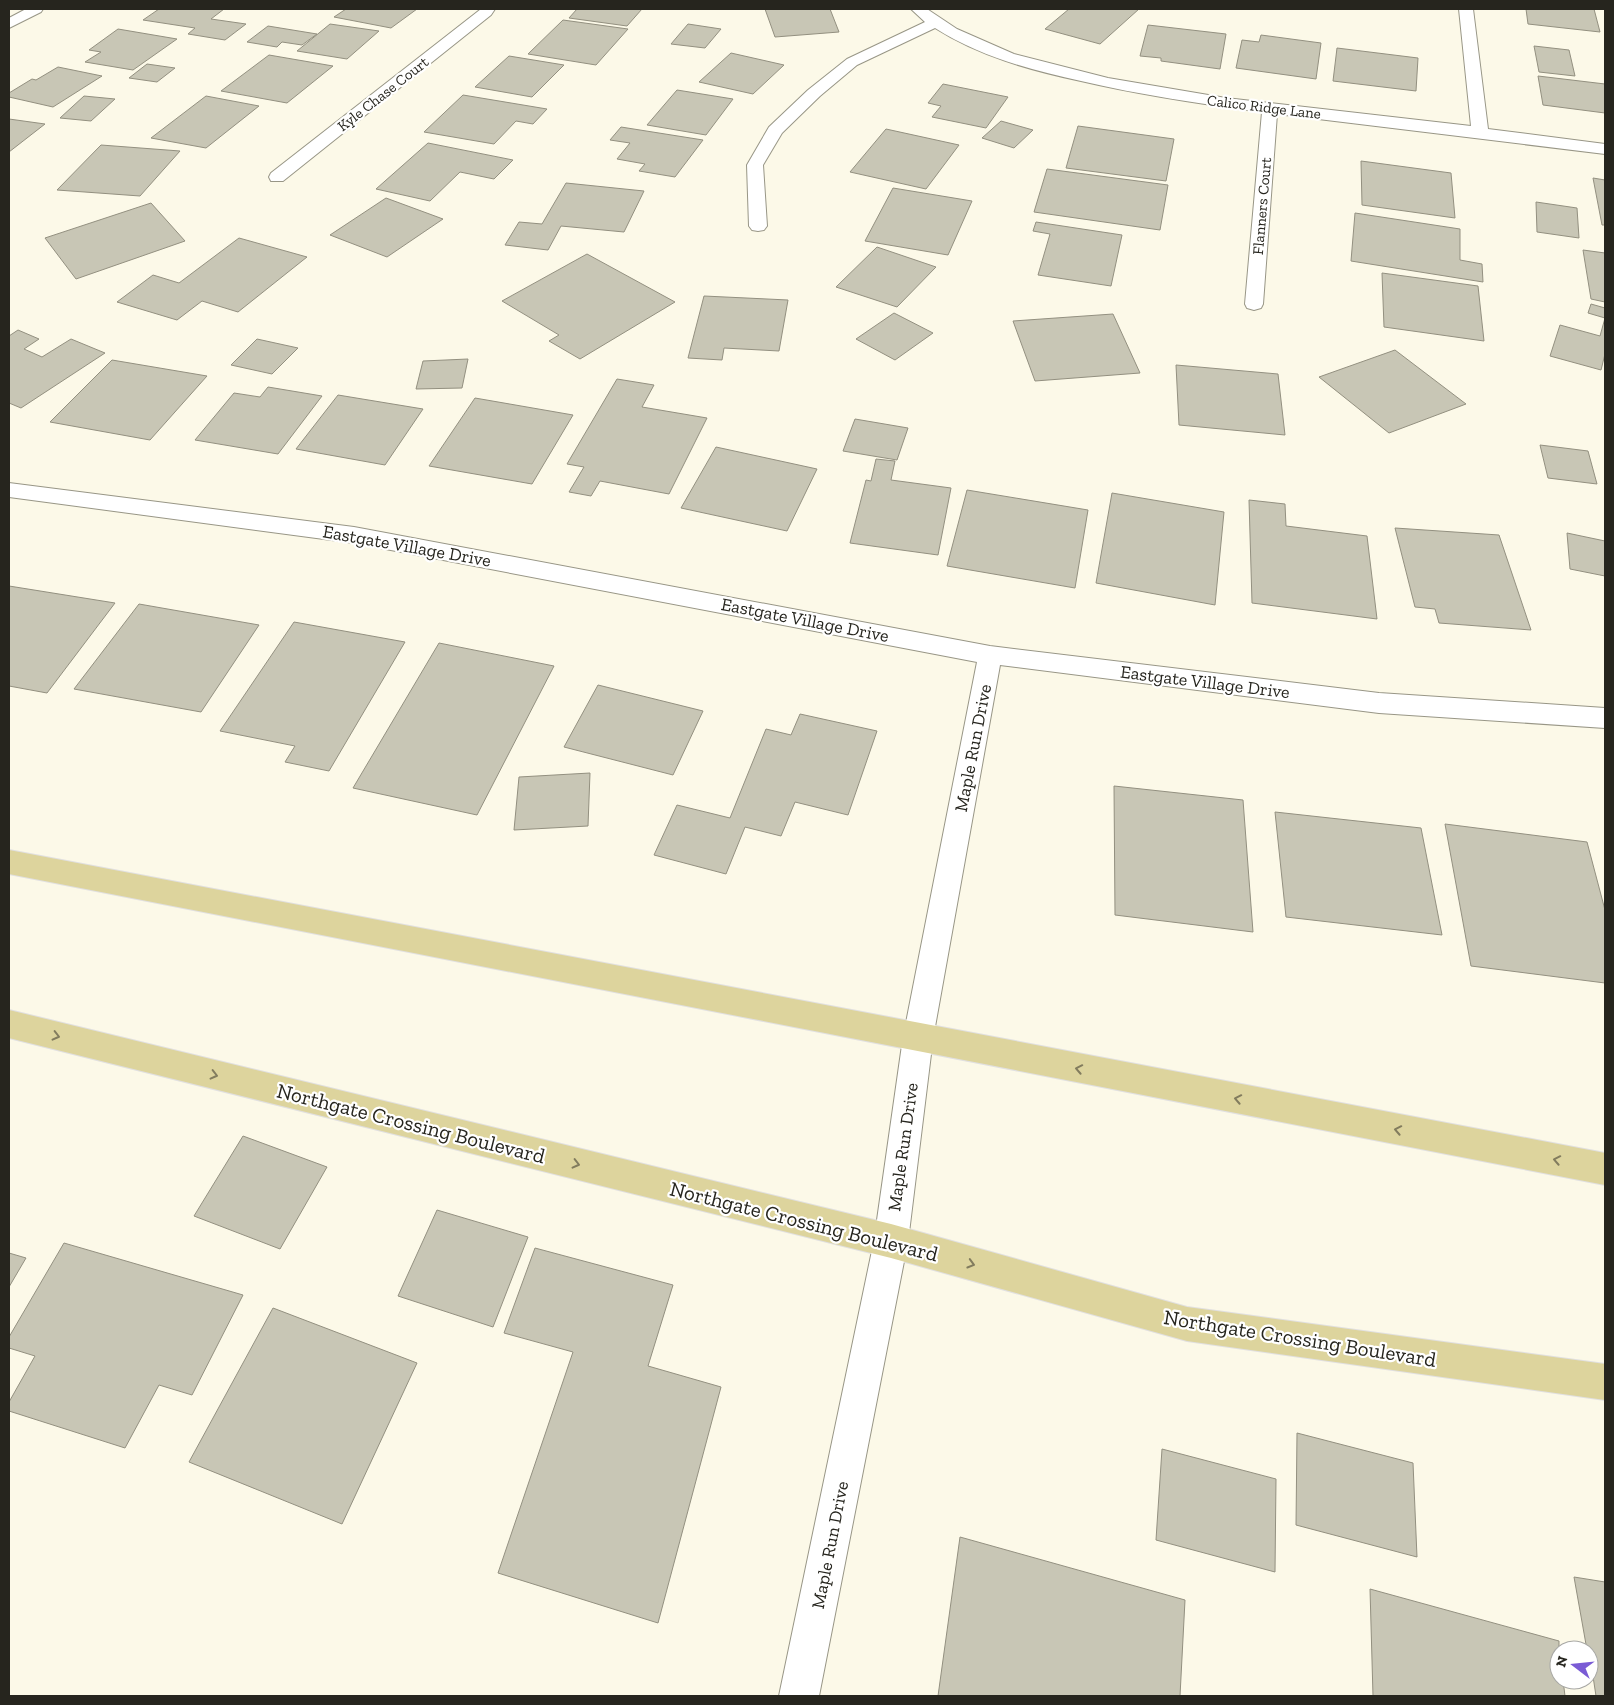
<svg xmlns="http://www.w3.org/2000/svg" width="1614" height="1705" font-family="'Zilla Slab',serif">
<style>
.building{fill:#c8c6b5;stroke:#939080}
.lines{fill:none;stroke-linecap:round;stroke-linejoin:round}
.minor-casing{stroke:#989686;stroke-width:2}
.major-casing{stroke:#e1e0e0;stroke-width:2}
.minor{fill:#fff;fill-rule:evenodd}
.major{fill:#ddd49d;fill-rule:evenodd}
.oneway{stroke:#827c5e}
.labels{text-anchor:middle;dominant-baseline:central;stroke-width:4.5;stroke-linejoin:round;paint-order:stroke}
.far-street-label{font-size:15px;fill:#26251e;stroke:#fff}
.street-label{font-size:18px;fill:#26251e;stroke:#fff}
.near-street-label{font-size:21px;fill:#26251e;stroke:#fff}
</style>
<rect width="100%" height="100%" fill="#fcf9e8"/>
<!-- building -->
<path class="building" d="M 159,9 L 224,9 L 211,19 L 246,24 L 225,40 L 188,34 L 195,28 L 143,20 Z
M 346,9 L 417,9 L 391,28 L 334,17 Z
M 577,9 L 642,9 L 627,26 L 569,18 Z
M 765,9 L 830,9 L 839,32 L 775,37 Z
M 1069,9 L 1139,9 L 1100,44 L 1045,29 Z
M 1526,9 L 1594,9 L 1600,32 L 1528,24 Z
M 563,20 L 628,29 L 596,65 L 528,54 Z
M 330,24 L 379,31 L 347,59 L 297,51 Z
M 688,24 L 721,29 L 705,48 L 671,44 Z
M 1148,25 L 1226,34 L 1220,69 L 1161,61 L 1161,58 L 1140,56 Z
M 268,26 L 317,34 L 302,45 L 282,42 L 277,47 L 247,42 Z
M 118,29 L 177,39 L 133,70 L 85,62 L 101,52 L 89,50 Z
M 1261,35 L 1321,43 L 1316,79 L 1236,68 L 1242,40 L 1259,42 Z
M 1534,46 L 1569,50 L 1575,76 L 1539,72 Z
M 1337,48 L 1418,58 L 1416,91 L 1333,81 Z
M 731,53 L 784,65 L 753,94 L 699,82 Z
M 269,55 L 333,66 L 287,103 L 221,91 Z
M 509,56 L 564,65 L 532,97 L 475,87 Z
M 147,64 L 175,68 L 157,82 L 129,78 Z
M 58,67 L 102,76 L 53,107 L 9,97 L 9,93 L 32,79 L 36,80 Z
M 1538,76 L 1605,84 L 1605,113 L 1543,105 Z
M 943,84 L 1008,97 L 986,128 L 932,117 L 941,106 L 928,103 Z
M 677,90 L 733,99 L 706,135 L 647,125 Z
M 463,95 L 547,109 L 533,124 L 516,121 L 494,144 L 424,132 Z
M 84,96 L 115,99 L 91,121 L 60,118 Z
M 206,96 L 259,106 L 206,148 L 151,138 Z
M 9,119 L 45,124 L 9,152 Z
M 1001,121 L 1033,130 L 1014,148 L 982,138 Z
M 1078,126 L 1174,139 L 1166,181 L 1066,168 Z
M 621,127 L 703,140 L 675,177 L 639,171 L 645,164 L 617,159 L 630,143 L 610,140 Z
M 886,129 L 959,145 L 926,189 L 850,172 Z
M 428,143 L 513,160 L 494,179 L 460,172 L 430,201 L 376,189 Z
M 101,145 L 180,151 L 140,196 L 57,190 Z
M 1361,161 L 1451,173 L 1455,218 L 1362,205 Z
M 1047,169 L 1168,185 L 1160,230 L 1034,212 Z
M 1593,178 L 1605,180 L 1605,225 L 1602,225 Z
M 566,183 L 644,191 L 624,232 L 561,226 L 548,250 L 505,245 L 519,222 L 542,224 Z
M 893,188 L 972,201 L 948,255 L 865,241 Z
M 386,198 L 443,219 L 387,257 L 330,235 Z
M 1536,202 L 1577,208 L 1579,238 L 1537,232 Z
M 151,203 L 185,241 L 76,279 L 45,238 Z
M 1355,213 L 1460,229 L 1460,260 L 1482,264 L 1483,282 L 1351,261 Z
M 1036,222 L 1122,235 L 1111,286 L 1038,275 L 1050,234 L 1033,231 Z
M 239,238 L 307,257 L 238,312 L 202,301 L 177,320 L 117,302 L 153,275 L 179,283 Z
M 877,247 L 936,267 L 897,307 L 836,287 Z
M 1583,250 L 1605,253 L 1605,302 L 1591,299 Z
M 587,254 L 675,302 L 580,359 L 549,341 L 559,335 L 502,301 Z
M 1382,273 L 1478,286 L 1484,341 L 1384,327 Z
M 704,296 L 788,300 L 779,351 L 724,348 L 722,360 L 688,358 Z
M 1591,304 L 1605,308 L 1605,318 L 1588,313 Z
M 894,313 L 933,333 L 895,360 L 856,339 Z
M 1113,314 L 1140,373 L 1035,381 L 1013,321 Z
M 1605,318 L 1605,354 L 1601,370 L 1550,356 L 1560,325 L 1600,336 Z
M 18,330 L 39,339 L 24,349 L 42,357 L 71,339 L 105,353 L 21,408 L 9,403 L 9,336 Z
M 257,339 L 298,348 L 272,374 L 231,365 Z
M 1395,350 L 1466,404 L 1389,433 L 1319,377 Z
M 468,359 L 462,388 L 416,389 L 423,361 Z
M 112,360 L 207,376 L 150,440 L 50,422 Z
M 1176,365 L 1278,374 L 1285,435 L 1179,425 Z
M 617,379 L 654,385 L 642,407 L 707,418 L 669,494 L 600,481 L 591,496 L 569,492 L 584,467 L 567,464 Z
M 268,387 L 322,396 L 278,454 L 195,440 L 234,393 L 260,397 Z
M 338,395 L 423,409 L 385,465 L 296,449 Z
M 475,398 L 573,415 L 532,484 L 429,466 Z
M 855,419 L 908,428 L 897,460 L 843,451 Z
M 1540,445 L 1588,451 L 1597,484 L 1548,478 Z
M 716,447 L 817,469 L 787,531 L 681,508 Z
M 876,459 L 895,461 L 891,480 L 951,488 L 938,555 L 850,543 L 866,480 L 871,481 Z
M 967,490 L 1088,510 L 1075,588 L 947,566 Z
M 1112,493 L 1224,512 L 1215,605 L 1096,583 Z
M 1249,500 L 1285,504 L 1286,526 L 1367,536 L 1377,619 L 1252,603 Z
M 1395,528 L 1499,535 L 1531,630 L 1439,623 L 1435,609 L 1415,607 Z
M 1567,533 L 1605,541 L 1605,576 L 1570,569 Z
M 9,586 L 115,603 L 47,693 L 9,686 Z
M 139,604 L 259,625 L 201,712 L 74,689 Z
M 294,622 L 405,642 L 329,771 L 285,762 L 295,746 L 220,731 Z
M 439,643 L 554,666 L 477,815 L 353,788 Z
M 598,685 L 703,711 L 673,775 L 564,747 Z
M 800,714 L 877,731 L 848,815 L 795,802 L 781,836 L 745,827 L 726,874 L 654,855 L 677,805 L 730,818 L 766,729 L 791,735 Z
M 590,773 L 588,826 L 514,830 L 519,777 Z
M 1114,786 L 1243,800 L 1253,932 L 1115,915 Z
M 1275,812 L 1421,828 L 1442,935 L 1286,917 Z
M 1445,824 L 1587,842 L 1605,910 L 1605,983 L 1471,966 Z
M 243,1136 L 327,1167 L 280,1249 L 194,1216 Z
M 437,1210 L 528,1237 L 493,1327 L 398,1296 Z
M 64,1243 L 243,1295 L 192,1395 L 159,1385 L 125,1448 L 9,1411 L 9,1402 L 35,1356 L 9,1348 L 9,1337 Z
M 535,1248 L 673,1285 L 648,1366 L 721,1387 L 658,1623 L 498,1573 L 573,1352 L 504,1333 Z
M 9,1253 L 26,1258 L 9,1287 Z
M 273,1308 L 417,1363 L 342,1524 L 189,1462 Z
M 1297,1433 L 1413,1463 L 1417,1557 L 1296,1525 Z
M 1162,1449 L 1276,1479 L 1275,1572 L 1156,1540 Z
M 960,1537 L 1185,1600 L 1180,1696 L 938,1696 Z
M 1574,1577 L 1605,1582 L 1605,1696 L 1596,1696 L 1589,1650 L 1587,1650 Z
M 1370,1589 L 1559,1641 L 1559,1680 L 1563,1680 L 1565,1696 L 1373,1696 Z"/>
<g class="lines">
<!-- minor casing -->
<g class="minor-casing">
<path id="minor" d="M 26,9 L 43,9 L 41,12 L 9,28 L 9,18 Z
M 481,9 L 495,9 L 491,15 L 283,181 L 271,181 L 269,177 L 271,173 Z
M 911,9 L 927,9 L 957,29 L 1014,54 L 1108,78 L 1226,98 L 1471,126 L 1459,9 L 1473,9 L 1488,129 L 1605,144 L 1605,154 L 1277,114 L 1263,304 L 1261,308 L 1254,310 L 1247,308 L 1245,304 L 1262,112 C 1201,104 1141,95 1081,81 C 1030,70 979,56 935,28 L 857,65 L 820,96 L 782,133 L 763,165 L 767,226 L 764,230 L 758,231 L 752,230 L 749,226 L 747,165 L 769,127 L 808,90 L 847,59 L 925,22 Z
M 9,483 L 354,527 L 990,646 L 1379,693 L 1605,708 L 1605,728 L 1379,713 L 1000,665 L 933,1038 L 908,1241 L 819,1696 L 779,1696 L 874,1241 L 903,1038 L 977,662 L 354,543 L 9,497 Z"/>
</g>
<!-- major casing -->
<g class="major-casing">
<path id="major" d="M 9,850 L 1605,1153 L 1605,1185 L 9,874 Z
M 9,1010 L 891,1224 L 1187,1307 L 1605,1364 L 1605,1400 L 1187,1341 L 891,1258 L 9,1038 Z"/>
</g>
<!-- minor -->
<use href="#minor" class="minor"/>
<!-- major -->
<use href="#major" class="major"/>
</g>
<!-- one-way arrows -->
<defs><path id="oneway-chevron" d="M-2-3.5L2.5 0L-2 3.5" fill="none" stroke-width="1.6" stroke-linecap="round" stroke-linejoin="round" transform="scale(1.25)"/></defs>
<g class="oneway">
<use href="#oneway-chevron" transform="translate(56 1036) rotate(14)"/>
<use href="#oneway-chevron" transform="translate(1079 1069) rotate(-169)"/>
<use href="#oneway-chevron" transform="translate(214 1075) rotate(14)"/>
<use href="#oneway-chevron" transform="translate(1238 1099) rotate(-169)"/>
<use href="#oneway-chevron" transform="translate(1398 1130) rotate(-169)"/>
<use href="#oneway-chevron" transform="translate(1557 1160) rotate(-169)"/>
<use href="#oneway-chevron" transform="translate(576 1164) rotate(14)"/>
<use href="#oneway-chevron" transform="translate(971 1264) rotate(16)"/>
</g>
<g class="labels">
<!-- far-street labels -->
<g class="far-street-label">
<text transform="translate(383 94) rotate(-38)">Kyle Chase Court</text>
<text transform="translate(1264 107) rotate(7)">Calico Ridge Lane</text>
<text transform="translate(1262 206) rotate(-85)">Flanners Court</text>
</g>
<!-- street labels -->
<g class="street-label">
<text transform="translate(407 546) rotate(10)">Eastgate Village Drive</text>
<text transform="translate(805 620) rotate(11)">Eastgate Village Drive</text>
<text transform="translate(1205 682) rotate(7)">Eastgate Village Drive</text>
<text transform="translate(973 748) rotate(-79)">Maple Run Drive</text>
<text transform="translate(903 1147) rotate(-82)">Maple Run Drive</text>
<text transform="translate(830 1545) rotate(-79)">Maple Run Drive</text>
</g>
<!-- near-street labels -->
<g class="near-street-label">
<text transform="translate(411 1123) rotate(14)">Northgate Crossing Boulevard</text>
<text transform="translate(804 1221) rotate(14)">Northgate Crossing Boulevard</text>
<text transform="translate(1300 1338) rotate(9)">Northgate Crossing Boulevard</text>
</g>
</g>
<!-- border -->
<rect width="1614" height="1705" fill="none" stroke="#26251e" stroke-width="20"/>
<!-- north arrow -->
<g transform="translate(1574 1665) rotate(286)"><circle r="24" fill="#ffffff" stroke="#a8a8a5"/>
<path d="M0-4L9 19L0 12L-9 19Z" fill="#7a5bd5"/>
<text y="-8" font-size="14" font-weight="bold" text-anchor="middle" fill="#26251e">N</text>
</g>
</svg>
